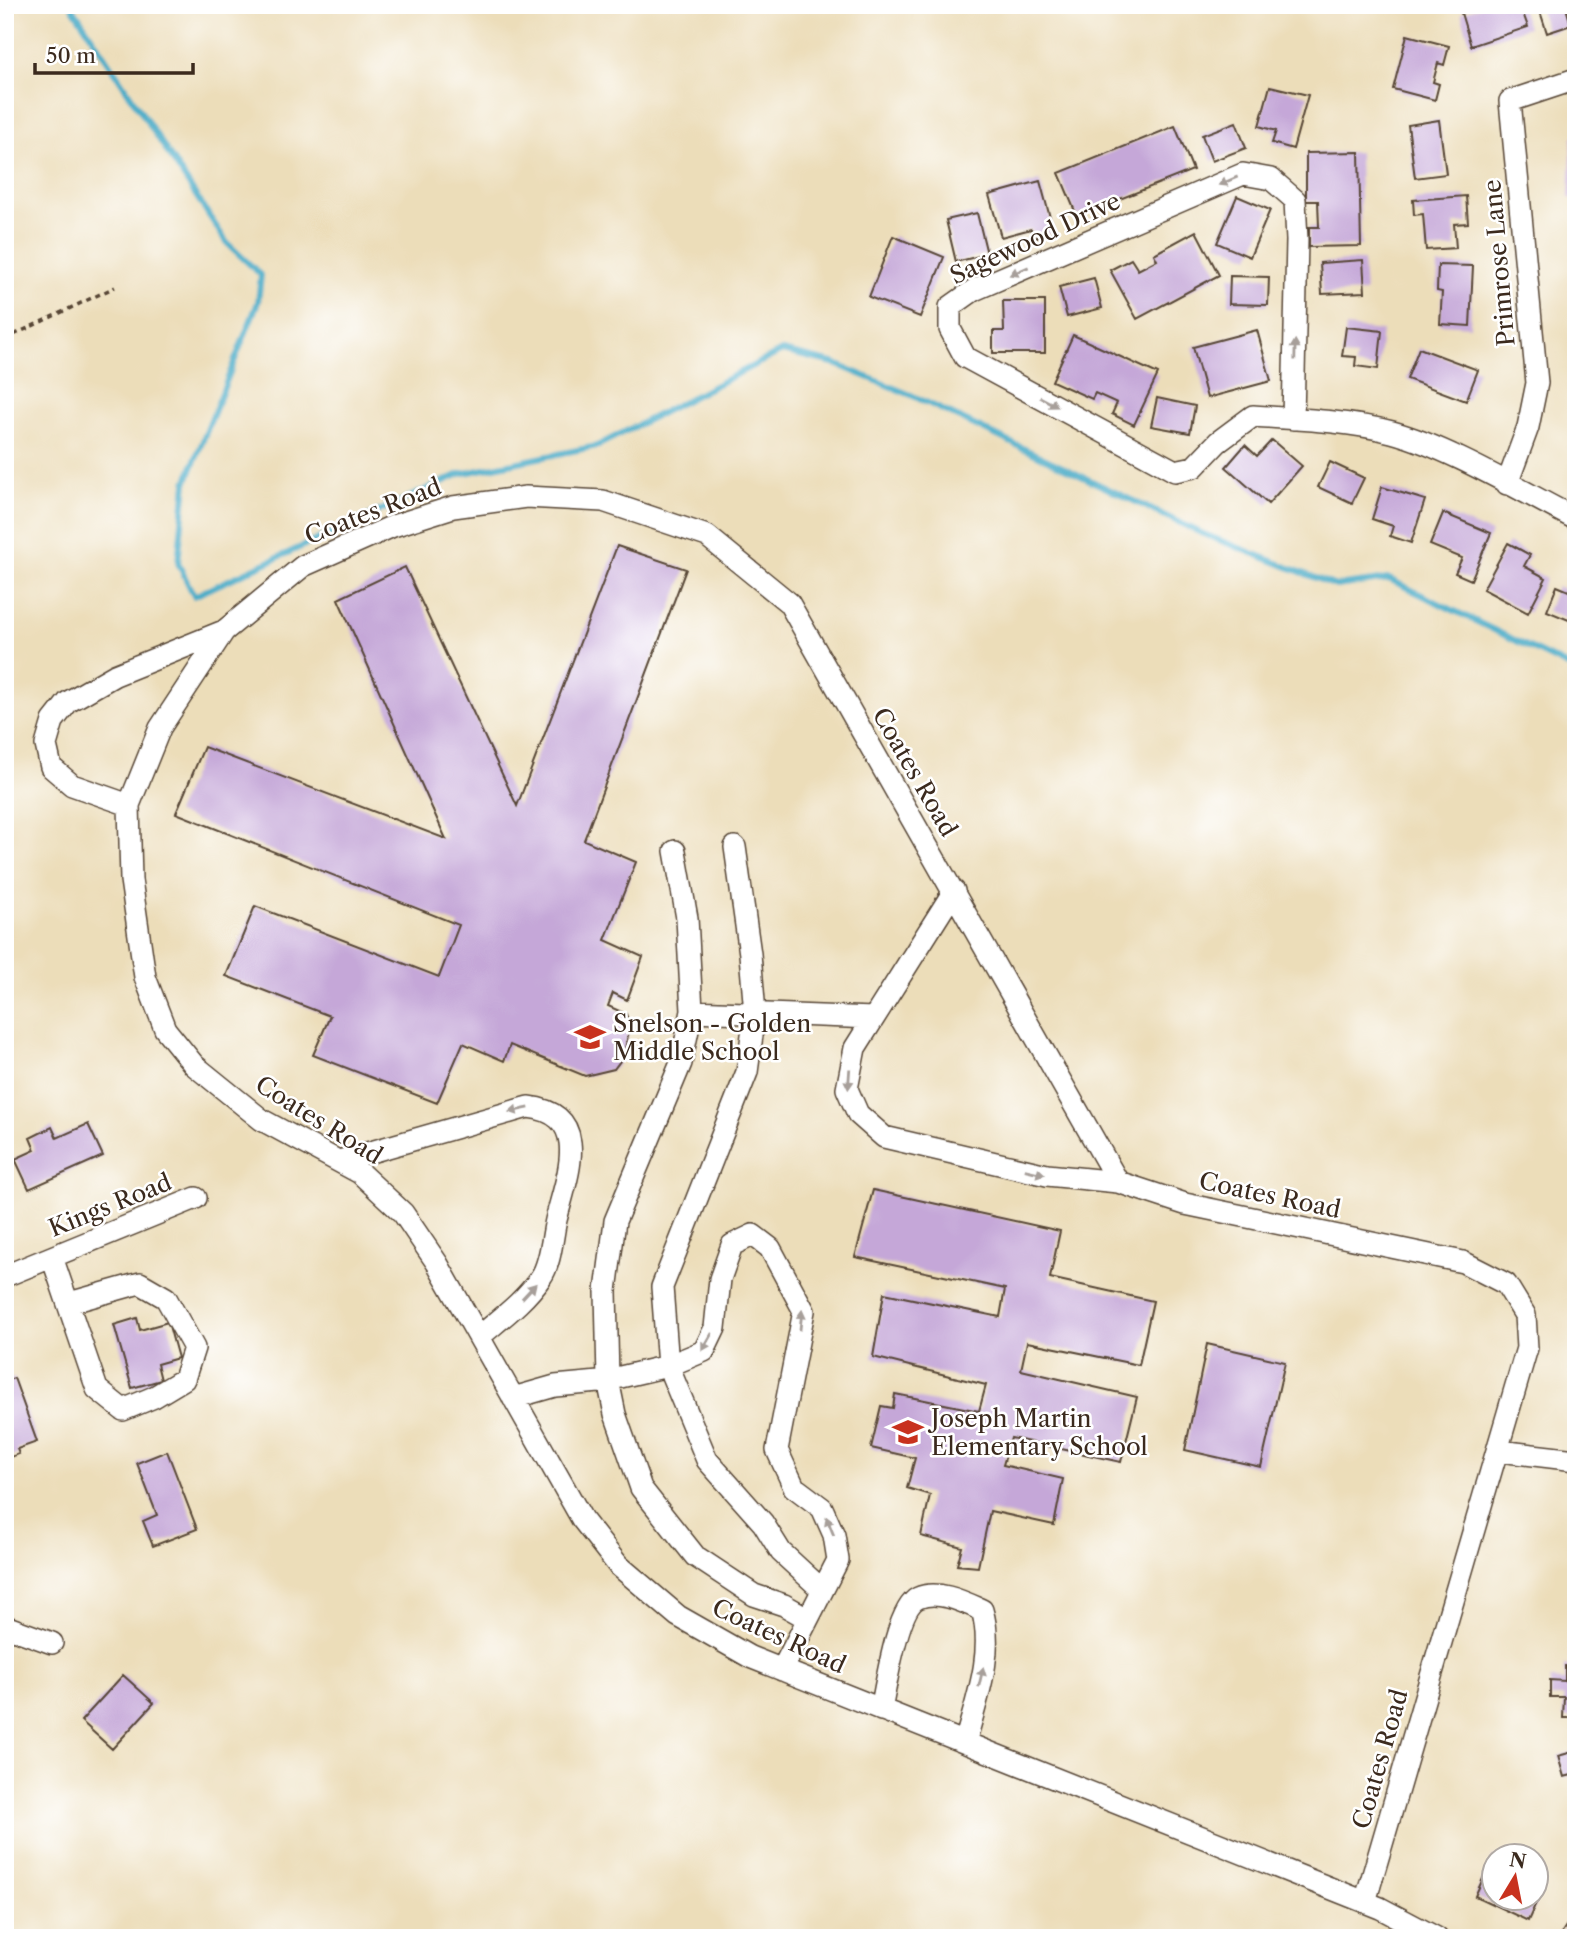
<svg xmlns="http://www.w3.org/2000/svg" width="1581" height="1943" font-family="'Libre Caslon Text',serif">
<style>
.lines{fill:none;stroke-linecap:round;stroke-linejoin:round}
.stream{stroke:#47aac6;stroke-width:6}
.building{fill:#c5a7d8}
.minor-casing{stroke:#564535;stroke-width:24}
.path{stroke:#564535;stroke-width:3.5;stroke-dasharray:5 5;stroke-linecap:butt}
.minor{stroke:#fff;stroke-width:21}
.oneway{fill:#a79f9a}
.labels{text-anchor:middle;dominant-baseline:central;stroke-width:5;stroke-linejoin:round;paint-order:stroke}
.street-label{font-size:24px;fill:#3b2a1e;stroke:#fff}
.poi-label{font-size:24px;fill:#3b2a1e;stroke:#fff;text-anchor:start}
</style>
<rect width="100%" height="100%" fill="#fff"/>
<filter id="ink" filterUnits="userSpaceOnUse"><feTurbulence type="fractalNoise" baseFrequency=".0143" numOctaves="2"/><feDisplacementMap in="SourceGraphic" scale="14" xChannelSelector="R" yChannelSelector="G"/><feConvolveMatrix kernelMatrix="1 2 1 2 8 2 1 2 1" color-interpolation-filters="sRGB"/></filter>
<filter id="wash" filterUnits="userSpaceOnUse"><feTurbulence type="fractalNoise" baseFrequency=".00686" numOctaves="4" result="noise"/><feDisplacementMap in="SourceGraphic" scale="28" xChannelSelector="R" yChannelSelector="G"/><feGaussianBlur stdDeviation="1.57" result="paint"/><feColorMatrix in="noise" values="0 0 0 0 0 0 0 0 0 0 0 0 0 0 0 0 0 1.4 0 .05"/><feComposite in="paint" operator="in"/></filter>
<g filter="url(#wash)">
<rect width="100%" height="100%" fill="#ecddb9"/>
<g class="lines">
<!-- stream -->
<path class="stream" d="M 71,5 L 227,243 L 261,275 L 258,302 L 186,483 L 178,563 L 194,596 L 460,474 L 597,446 L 782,351 L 833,363 L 911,395 L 1201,533 L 1336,586 L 1389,579 L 1576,670"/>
</g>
<g id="blocks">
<!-- building -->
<path class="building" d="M 1485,5 L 1520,5 L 1528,27 L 1471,46 L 1461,13 Z
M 1538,5 L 1576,5 L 1576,8 L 1567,11 L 1571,25 L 1547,33 Z
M 1407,35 L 1449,46 L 1444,65 L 1438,63 L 1433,82 L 1439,84 L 1435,100 L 1393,89 Z
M 1270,86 L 1308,95 L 1293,149 L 1272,143 L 1276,131 L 1259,126 Z
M 1439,120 L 1446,174 L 1415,178 L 1408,125 Z
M 1236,122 L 1246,148 L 1212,161 L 1202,135 Z
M 1175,126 L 1193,170 L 1077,216 L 1059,173 Z
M 1572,137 L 1576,137 L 1576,198 L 1569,198 Z
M 1359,152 L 1361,246 L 1309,247 L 1309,227 L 1319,227 L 1318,201 L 1306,201 L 1306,153 Z
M 1040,181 L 1054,232 L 1034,238 L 1031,229 L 1001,237 L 989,195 Z
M 1237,196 L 1270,210 L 1250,257 L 1217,243 Z
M 1466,196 L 1468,223 L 1454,224 L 1456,248 L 1426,250 L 1423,214 L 1414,215 L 1413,200 Z
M 977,213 L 987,254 L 956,262 L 946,220 Z
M 1196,231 L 1219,275 L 1137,319 L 1110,270 L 1131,259 L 1138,270 L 1157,260 L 1154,254 Z
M 893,236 L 944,257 L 920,317 L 869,297 Z
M 1363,260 L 1365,292 L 1322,294 L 1320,263 Z
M 1438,265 L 1473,266 L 1470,326 L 1440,324 L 1442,292 L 1437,291 Z
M 1230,276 L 1269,277 L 1268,305 L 1229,304 Z
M 1094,278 L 1102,308 L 1067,317 L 1059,287 Z
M 1003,301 L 1045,301 L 1045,353 L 993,353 L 993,331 L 1004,331 Z
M 1346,327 L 1382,331 L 1378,369 L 1355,366 L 1356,357 L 1342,356 Z
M 1257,330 L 1271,381 L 1207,398 L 1193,347 Z
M 1073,335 L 1158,374 L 1134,425 L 1112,414 L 1117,403 L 1095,393 L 1092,399 L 1052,381 Z
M 1419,348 L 1478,370 L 1466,401 L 1407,379 Z
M 1157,398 L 1195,406 L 1190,433 L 1151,426 Z
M 1272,440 L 1302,466 L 1268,504 L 1226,467 L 1245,445 L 1257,456 Z
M 1330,462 L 1364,478 L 1352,503 L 1318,487 Z
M 1382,487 L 1425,500 L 1411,543 L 1390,536 L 1393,526 L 1372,519 Z
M 1443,513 L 1491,533 L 1471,580 L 1455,573 L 1462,558 L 1430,545 Z
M 1508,543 L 1530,555 L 1524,566 L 1546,578 L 1528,613 L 1483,589 Z
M 617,546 L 686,569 L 584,840 L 636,862 L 605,940 L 643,957 L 627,1000 L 613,993 L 608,1006 L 626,1014 L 630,1027 L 623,1057 L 614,1069 L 585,1076 L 510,1045 L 504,1061 L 463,1043 L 437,1103 L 313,1055 L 330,1016 L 226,976 L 255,906 L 439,977 L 459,925 L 176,813 L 204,747 L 446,839 L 338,599 L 405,567 L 517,806 Z
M 1557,586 L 1576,594 L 1576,623 L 1547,611 Z
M 88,1124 L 103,1156 L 29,1189 L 15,1159 L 35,1150 L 30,1138 L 52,1127 L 57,1138 Z
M 873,1190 L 1060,1231 L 1050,1278 L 1153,1301 L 1139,1365 L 1027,1342 L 1021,1370 L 1137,1397 L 1121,1462 L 1011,1438 L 1003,1465 L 1063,1479 L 1054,1525 L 990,1511 L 978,1567 L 957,1565 L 962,1547 L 921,1536 L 930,1495 L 907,1488 L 915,1458 L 871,1448 L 881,1406 L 893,1408 L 895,1394 L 979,1411 L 986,1385 L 873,1357 L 884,1293 L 1000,1317 L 1005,1289 L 855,1257 Z
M 137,1318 L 140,1330 L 168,1322 L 178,1358 L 157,1364 L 161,1380 L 132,1388 L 114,1325 Z
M 1207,1344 L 1285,1362 L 1261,1467 L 1185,1450 Z
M 14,1378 L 37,1442 L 17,1449 L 19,1454 L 5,1459 L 5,1381 Z
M 167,1451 L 197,1529 L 153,1546 L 143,1521 L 157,1515 L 137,1463 Z
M 1565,1666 L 1576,1667 L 1576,1718 L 1563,1718 L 1564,1697 L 1550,1697 L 1550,1680 L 1565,1681 Z
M 123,1675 L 154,1703 L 112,1749 L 81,1721 Z
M 1576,1751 L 1576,1774 L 1564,1777 L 1558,1756 Z
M 1494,1855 L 1494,1898 L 1536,1898 L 1536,1881 L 1544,1885 L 1528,1921 L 1475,1896 Z
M 1574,1914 L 1576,1938 L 1558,1938 Z"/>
</g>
</g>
<g filter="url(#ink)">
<use href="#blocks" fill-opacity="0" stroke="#564535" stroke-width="2"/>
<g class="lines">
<!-- minor casing -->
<g class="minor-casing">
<path id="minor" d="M 1293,419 L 1297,240 L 1295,200 L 1271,179 L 1243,174 L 974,290 L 950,307 L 950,329 L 965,357 L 1175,471 L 1194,467 L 1218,442 L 1253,416 C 1299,419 1348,421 1392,432 C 1448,447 1523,492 1576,519
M 1507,484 L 1528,427 L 1537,383 L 1510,101 L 1576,79
M 129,805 L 72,785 L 51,767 L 46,745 L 53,721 L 68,702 L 115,675 L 224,631
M 735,847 L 750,954 L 755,1013 L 747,1072 L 662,1287 L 668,1366 L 707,1460 L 763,1523 L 781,1552 L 820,1588
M 675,851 L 687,918 L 692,1011 L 681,1063 L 615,1221 L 606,1291 L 608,1380 L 615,1414 L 641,1488 L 695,1556 L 754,1595 L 784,1605 L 807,1618
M 954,891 L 855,1048 L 847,1089 L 858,1114 L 884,1137 L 1047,1175 L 1118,1182
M 692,1011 L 874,1018
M 339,1161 L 528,1107 C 594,1114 566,1179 556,1220 C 552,1237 551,1263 541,1277 C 525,1301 500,1319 479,1337
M 52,1257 L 97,1389 L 123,1410 L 154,1397 L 184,1379 L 194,1348 L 166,1298 L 140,1283 L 69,1303
M 5,1276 L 196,1198
M 513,1398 L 555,1386 L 599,1382 L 668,1366 L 704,1351 L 715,1328 L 720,1279 L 732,1245 L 753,1235 L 770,1248 L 804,1311 L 777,1450 L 794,1487 L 822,1508 L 834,1535 L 838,1560 L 782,1670
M 1499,1451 L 1576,1460
M 5,1626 L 52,1643
M 881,1710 C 886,1686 897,1608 918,1598 C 938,1589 964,1602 982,1610 C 995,1653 976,1701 965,1743
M 1365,1902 L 1527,1348 L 1525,1315 L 1506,1284 L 1463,1262 L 1185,1204 L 1118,1182 L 789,603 L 707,536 L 603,501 L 526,497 L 453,507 L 393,526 L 303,566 L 224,631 L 160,728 L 129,805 L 131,880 L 145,977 L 165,1029 L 194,1065 L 262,1120 L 360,1173 L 403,1213 L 437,1263 L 582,1519 L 618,1565 L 678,1616 L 750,1657 L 1380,1908 L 1437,1938"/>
</g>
<!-- path -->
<path class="path" d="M 5,339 L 115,287"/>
<!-- minor -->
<use href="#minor" class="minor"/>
</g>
<!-- one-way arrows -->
<defs><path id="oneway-solid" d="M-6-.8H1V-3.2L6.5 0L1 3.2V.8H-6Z" transform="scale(1.75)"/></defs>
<g class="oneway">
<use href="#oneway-solid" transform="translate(1228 181) rotate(157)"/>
<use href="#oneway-solid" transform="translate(1019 271) rotate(157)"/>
<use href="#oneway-solid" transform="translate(1295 350) rotate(-89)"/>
<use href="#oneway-solid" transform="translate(1049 402) rotate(29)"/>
<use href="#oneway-solid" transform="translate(849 1079) rotate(94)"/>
<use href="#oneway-solid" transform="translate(519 1110) rotate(169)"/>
<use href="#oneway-solid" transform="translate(1035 1172) rotate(13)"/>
<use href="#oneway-solid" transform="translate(529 1291) rotate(-47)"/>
<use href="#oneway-solid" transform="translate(801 1320) rotate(-84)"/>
<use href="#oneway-solid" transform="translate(707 1342) rotate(120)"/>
<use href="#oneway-solid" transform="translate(830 1526) rotate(-112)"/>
<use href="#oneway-solid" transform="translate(981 1677) rotate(-77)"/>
</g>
</g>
<!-- icons -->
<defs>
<g id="school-bare" transform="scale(2.415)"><path d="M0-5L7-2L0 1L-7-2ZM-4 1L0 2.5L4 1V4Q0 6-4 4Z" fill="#c8321e" stroke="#fff" stroke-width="2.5" paint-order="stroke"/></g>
</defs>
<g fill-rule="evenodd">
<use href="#school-bare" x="590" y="1037"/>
<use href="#school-bare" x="908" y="1432"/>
</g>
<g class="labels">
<!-- street labels -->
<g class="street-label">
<text transform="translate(1035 238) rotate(-25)">Sagewood Drive</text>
<text transform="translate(1499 263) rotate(-95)">Primrose Lane</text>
<text transform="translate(373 511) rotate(-21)">Coates Road</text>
<text transform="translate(915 772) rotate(60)">Coates Road</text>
<text transform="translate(319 1120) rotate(32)">Coates Road</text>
<text transform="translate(1270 1195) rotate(12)">Coates Road</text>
<text transform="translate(110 1205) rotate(-22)">Kings Road</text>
<text transform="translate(779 1636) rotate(25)">Coates Road</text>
<text transform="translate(1380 1759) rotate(-74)">Coates Road</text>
</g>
<!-- poi labels -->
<g class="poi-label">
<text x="613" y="1023">Snelson - Golden<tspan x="613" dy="28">Middle School</tspan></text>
<text x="931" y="1418">Joseph Martin<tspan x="931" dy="28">Elementary School</tspan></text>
</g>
</g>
<!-- margin -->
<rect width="1581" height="1943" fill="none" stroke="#fff" stroke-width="28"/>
<!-- north arrow -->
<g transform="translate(1515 1877) rotate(10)"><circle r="33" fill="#ffffff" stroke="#b1aaa5" stroke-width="2"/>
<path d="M0-5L12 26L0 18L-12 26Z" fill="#c8321e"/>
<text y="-10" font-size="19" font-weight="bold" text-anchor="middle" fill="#3b2a1e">N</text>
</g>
<!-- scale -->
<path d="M35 63v10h158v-10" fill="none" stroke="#3b2a1e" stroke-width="3.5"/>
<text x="46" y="63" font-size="21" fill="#3b2a1e" stroke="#ffffff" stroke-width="5" paint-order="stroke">50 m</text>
</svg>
